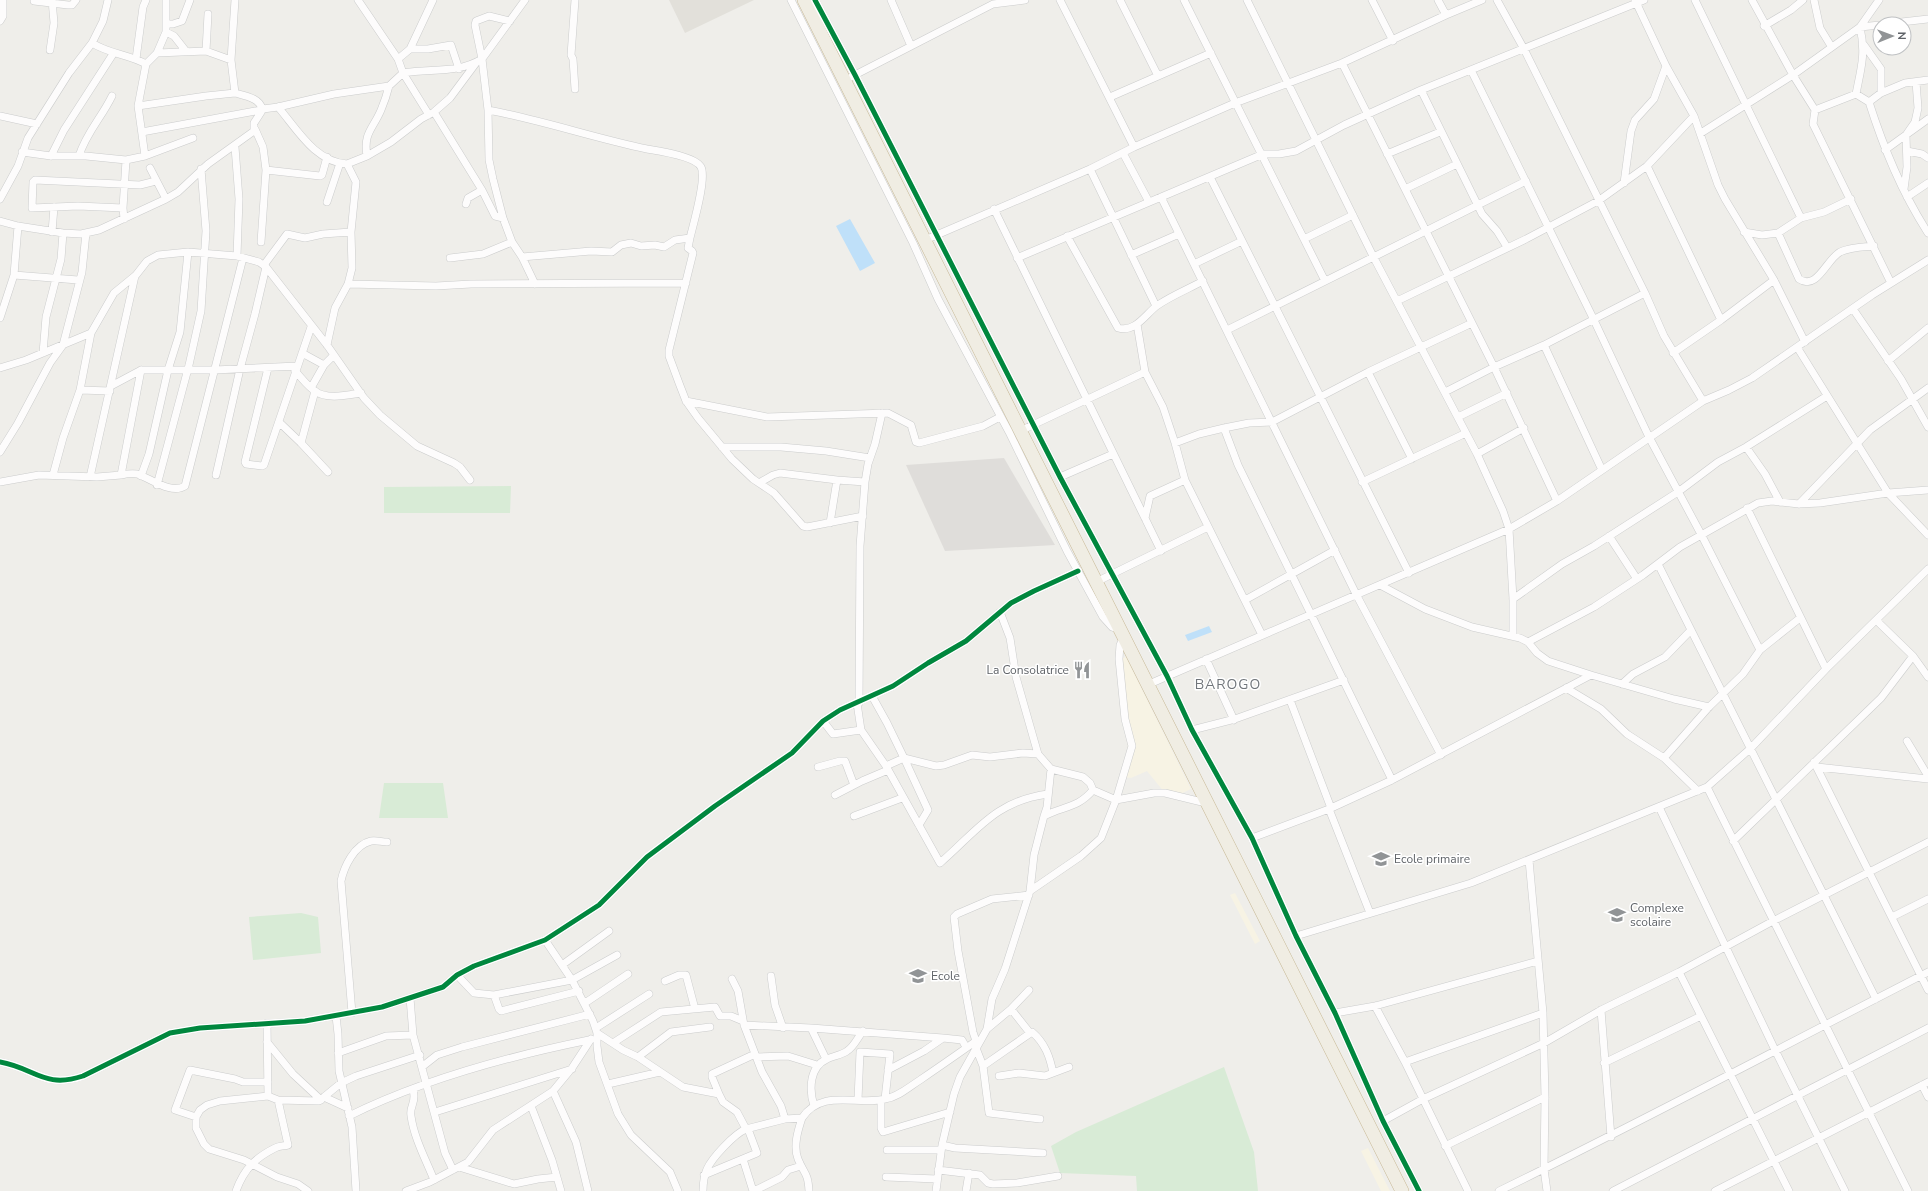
<svg xmlns="http://www.w3.org/2000/svg" width="1928" height="1191" font-family="'Nunito Sans',sans-serif">
<style>
.commercial{fill:#f7f3e4}
.industrial{fill:#dfddda}
.education{fill:#e2e0da}
.green{fill:#d8ebd6}
.water{fill:#bfe0f9}
.lines{fill:none;stroke-linecap:round;stroke-linejoin:round}
.street-casing{stroke:#cbcccc;stroke-width:8}
.highway-casing{stroke:#c8b996;stroke-width:14}
.street{stroke:#fdfcfc;stroke-width:7}
.highway{stroke:#f0ede3;stroke-width:13}
.cycleway-casing{stroke:#fff;stroke-width:8}
.cycleway{stroke:#00873e;stroke-width:5}
.labels{text-anchor:middle;dominant-baseline:central;stroke-width:3;stroke-linejoin:round;paint-order:stroke}
.poi-label{font-size:12px;fill:#5f6368;stroke:#fff;text-anchor:start}
.quarter-label{font-size:14px;letter-spacing:1px;fill:#70757a;stroke:#fff}
</style>
<rect width="100%" height="100%" fill="#efeeea"/>
<!-- commercial -->
<path class="commercial" d="M 1126,657 L 1191,789 L 1176,796 L 1165,793 L 1147,771 L 1131,778 L 1123,777 L 1126,766 L 1128,742 L 1120,659 Z
M 1235,893 L 1260,941 L 1255,944 L 1230,895 Z
M 1368,1148 L 1390,1191 L 1381,1191 L 1361,1151 Z"/>
<!-- industrial -->
<path class="industrial" d="M 1004,458 L 1055,545 L 945,551 L 906,465 Z"/>
<!-- education -->
<path class="education" d="M 669,0 L 754,0 L 685,33 Z"/>
<!-- green -->
<path class="green" d="M 511,486 L 510,513 L 384,513 L 384,487 Z
M 384,783 L 443,783 L 448,818 L 379,818 Z
M 301,913 L 318,917 L 321,953 L 253,960 L 249,917 Z
M 1224,1067 L 1254,1152 L 1258,1191 L 1137,1191 L 1136,1176 L 1060,1173 L 1051,1146 L 1076,1132 Z"/>
<!-- water -->
<path class="water" d="M 850,219 L 875,263 L 860,271 L 836,226 Z
M 1209,626 L 1212,632 L 1188,641 L 1185,635 Z"/>
<g class="lines">
<!-- street casing -->
<g class="street-casing">
<path id="street" d="M 235,0 L 231,60 L 235,93 C 245,96 260,98 262,109
M 358,0 L 398,59 L 403,73 L 429,115
M 791,0 L 913,243 L 938,299 L 1009,432 L 1067,551 L 1103,617 L 1112,627 L 1120,630
M 815,0 L 855,75 L 1060,477 L 1167,676 L 1192,730 L 1252,838 L 1296,936 L 1335,1013 L 1383,1121 L 1419,1191
M 891,0 L 911,46
M 1060,0 L 1134,147
M 1120,0 L 1158,76
M 1184,0 L 1325,281
M 1247,0 L 1373,256 L 1477,454 L 1503,511 L 1509,529 L 1513,599 L 1513,636
M 1372,0 L 1393,41
M 1438,0 L 1446,15
M 1497,0 L 1524,49 L 1645,293 L 1664,336 L 1703,401
M 1635,0 L 1666,66 L 1694,116 L 1718,185 L 1725,199 L 1774,280 L 1805,342
M 1695,0 L 1801,218
M 1752,0 L 1793,75 L 1815,110 L 1813,124 L 1891,283
M 1814,0 L 1820,28 L 1831,46
M 34,1 L 68,5 L 72,5 L 76,0
M 0,21 L 3,16 L 3,0
M 510,21 L 489,16 L 476,21 L 475,25 L 482,59 L 488,110 L 489,160 L 493,179 L 503,218 L 512,242 L 522,257 L 535,284
M 166,24 L 173,24 L 182,21 L 190,0
M 1884,24 L 1928,19
M 1764,26 L 1791,10 L 1803,0
M 166,32 L 174,36 L 185,50
M 92,43 C 109,54 128,54 146,64
M 1864,45 L 1881,69 L 1881,93
M 410,49 L 428,49 L 451,45 L 459,69
M 50,50 L 54,23 L 52,0
M 206,51 L 208,14
M 157,53 L 206,51 L 231,60
M 136,59 L 143,7 L 146,0
M 398,59 L 410,49 L 433,0
M 1342,63 L 1494,367 L 1557,501
M 1471,70 L 1593,318 L 1649,437 L 1702,536 L 1760,650
M 851,77 L 993,4 L 1025,0
M 575,89 L 573,59 L 571,55 L 575,0
M 1421,90 L 1482,214 L 1497,231 L 1507,247
M 1856,94 C 1861,68 1866,54 1860,27 L 1879,0
M 1110,97 L 1211,53
M 1869,102 L 1881,93 L 1905,83 L 1928,80
M 138,106 L 206,96 L 235,93
M 278,107 C 297,129 315,162 347,164 L 356,182 L 351,232 L 352,268 L 348,284 L 335,308 L 327,345
M 488,110 C 542,120 594,138 647,149 C 659,151 695,156 701,167 C 707,178 693,225 690,238 L 675,240 L 664,247 L 655,245 L 641,246 L 631,243 L 621,245 L 612,252 L 591,251 L 522,257
M 1815,110 L 1856,94 L 1869,102 C 1884,149 1901,191 1928,233
M 434,112 L 482,190 L 495,216 L 503,218
M 0,116 L 37,124
M 255,129 L 263,147 L 266,170 L 261,242
M 142,132 L 261,110
M 1701,133 L 1793,75 L 1860,27 L 1880,25
M 235,147 L 239,199 L 237,256
M 1885,150 L 1928,119
M 1907,151 L 1922,154 L 1928,158
M 22,152 L 51,156 L 86,156 L 126,160 L 145,156 L 193,138
M 1123,153 L 1149,202
M 1387,154 L 1440,132
M 51,156 L 64,130 L 113,54
M 79,156 C 86,133 102,117 112,96
M 145,156 L 138,106 L 146,64 L 157,53 L 166,32 L 166,0
M 367,156 C 363,133 373,129 381,110 C 384,103 387,94 389,86
M 347,164 L 367,156 L 391,142 L 421,119 L 434,112 L 450,98 L 476,63
M 1647,166 L 1721,320
M 150,168 L 166,199
M 1090,169 L 1156,306
M 266,170 L 320,176 L 322,175 L 327,157
M 1210,177 L 1409,573
M 1624,183 L 1631,131 L 1635,120 L 1654,99 L 1666,66
M 1405,189 L 1457,164
M 1904,189 L 1907,167 L 1906,135 L 1915,122 L 1918,108 L 1916,82
M 1161,197 L 1356,594 L 1441,755
M 1907,197 L 1928,183
M 0,199 L 18,166 L 28,138 L 69,73 L 92,43 L 103,21 L 108,0
M 327,202 L 340,163
M 466,204 L 468,198 L 482,190
M 123,208 L 78,206 L 32,208 L 33,182 L 35,180 L 140,185 L 156,181
M 994,209 L 1161,551
M 124,219 L 123,208 L 126,160
M 0,221 L 18,226 L 63,233 L 81,234 L 99,230 L 166,199 L 178,192 L 208,164 L 254,131 L 254,123 L 263,109 L 278,107 L 334,94 L 389,86 L 403,73 C 431,68 457,74 482,59 L 525,0
M 52,232 L 54,207
M 1744,232 L 1762,235 L 1778,233 L 1801,218 L 1824,212 L 1851,199
M 1778,233 L 1799,279 C 1817,291 1826,260 1840,252 C 1850,247 1863,247 1874,246
M 1067,236 L 1118,328 C 1136,333 1146,313 1158,305 C 1171,296 1188,289 1203,281
M 690,238 L 688,248 L 692,251 L 693,253 L 669,350 L 669,356 L 679,383 L 686,401 L 698,418 L 732,459 L 753,479 L 774,493 L 803,526 L 807,527 L 863,516
M 1304,239 L 1353,215
M 925,240 L 1090,169 L 1134,147 L 1235,103 L 1342,63 L 1446,15 L 1482,0
M 1131,255 L 1179,234
M 450,258 L 483,254 L 512,242
M 1017,258 L 1263,154 L 1279,154 L 1296,151 L 1344,125 L 1421,90 L 1644,0
M 1194,264 L 1242,241
M 264,265 L 287,234 L 305,238 L 323,234 L 351,232
M 14,275 L 18,226
M 348,284 L 436,286 L 471,284 L 686,283
M 1397,301 L 1526,239 L 1598,201 L 1647,166 L 1694,116
M 1853,309 L 1901,379 L 1928,427
M 0,318 L 14,275 L 78,280
M 1137,324 L 1145,372 L 1163,407 L 1175,443 L 1185,480 L 1262,635
M 1227,330 L 1526,181
M 1544,345 L 1602,470
M 1797,347 L 1888,493 L 1928,535
M 43,353 L 46,317 L 61,259 L 63,233
M 302,353 L 324,365 L 333,356
M 1673,353 L 1721,320 L 1774,280
M 1888,361 L 1928,328
M 0,368 L 26,360 L 91,333 L 114,293 L 136,275 L 147,261 L 158,255 L 188,252 L 237,256 L 259,262 L 266,267 L 327,345 L 364,398 L 380,415 L 417,446 L 454,463 L 460,467 L 470,480
M 268,368 L 245,462 L 246,464 L 262,466 L 264,465 L 311,327
M 295,371 C 301,377 307,386 315,391 C 326,400 348,395 361,393
M 1368,372 L 1412,459
M 111,386 L 141,370
M 311,388 L 324,365
M 80,390 L 110,391
M 1445,392 L 1494,367 L 1544,345 L 1645,293
M 686,401 L 767,417 L 888,413 L 911,425 L 916,442 L 919,443 L 983,426 L 1000,417
M 1458,417 L 1507,393
M 279,422 L 301,443 L 328,472
M 1224,428 L 1238,465 L 1392,780
M 1020,431 L 1145,372
M 301,443 L 315,391
M 1175,443 L 1199,434 L 1224,428 L 1249,423 L 1272,422 L 1368,372 L 1472,323
M 722,447 L 781,447 L 826,451 L 870,458
M 1746,447 L 1765,474 L 1780,502
M 0,452 L 18,423 L 50,363 L 63,345 L 82,272 L 86,233
M 1477,454 L 1524,428
M 53,475 L 63,438 L 80,390 L 91,333
M 121,475 C 126,474 132,473 137,474 C 150,478 171,495 185,486 L 243,258
M 216,475 L 240,369 L 255,314 L 266,267
M 141,476 L 149,454 L 168,370 L 180,332 L 188,252
M 90,477 L 135,276
M 1060,477 L 1113,454
M 0,482 L 39,475 L 97,477 L 121,475 L 141,370 L 215,370 L 297,366
M 1362,482 L 1466,433
M 759,483 L 773,475 L 780,473 L 837,480
M 157,485 L 189,365 L 201,311 L 206,231 L 201,169
M 1799,504 L 1870,430 L 1928,388
M 1747,508 L 1826,669
M 1145,518 L 1150,496 L 1185,480
M 830,523 L 837,480 L 865,482
M 1609,536 L 1637,579
M 1658,564 C 1730,709 1802,854 1876,999
M 1096,582 L 1208,527
M 1380,585 L 1425,609 L 1472,627 L 1520,638 L 1528,642 L 1537,653 L 1548,661 L 1591,675
M 1513,599 L 1562,564 L 1594,546 L 1678,492 L 1718,462 L 1746,447 L 1827,396
M 1245,600 L 1335,550
M 1000,612 L 1010,638 L 1016,677 L 1038,754 L 1051,769 L 1083,777 L 1090,783 L 1093,790 L 1116,800 L 1154,793 L 1165,793 L 1206,803
M 1877,621 L 1913,656 L 1928,677
M 1528,642 L 1594,607 L 1643,575 L 1680,547 L 1758,503 L 1772,501 L 1799,504 L 1820,503 L 1888,493 L 1928,490
M 1206,659 L 1234,720
M 1622,684 L 1633,674 L 1665,657 L 1691,630
M 1147,685 L 1509,529 L 1557,501 L 1703,401 L 1729,390 L 1752,378 L 1872,295 L 1928,260
M 1566,688 L 1601,709 L 1627,734 L 1664,758 L 1698,791
M 872,696 L 887,723 L 904,758 L 936,766 L 944,765 L 972,755 L 990,757 L 1023,753 L 1038,754
M 1290,700 L 1331,808
M 857,703 L 861,730 L 886,766 L 940,863 C 977,831 995,801 1048,794
M 859,703 L 860,546 L 865,482 L 868,464 L 875,444 L 882,413
M 823,721 L 833,734 L 861,730
M 1192,730 L 1235,719 L 1344,680
M 1907,741 L 1928,776
M 1664,758 L 1709,707 L 1743,674 L 1760,650 L 1800,618
M 1814,762 L 1928,990
M 886,766 L 904,758 L 928,810 L 919,825
M 818,767 L 840,761 L 845,761 L 854,785
M 1817,767 L 1928,779
M 1707,787 L 1908,1191
M 835,795 L 862,781 L 888,770
M 1659,807 L 1775,1050 L 1845,1191
M 1329,809 L 1370,913
M 854,816 L 902,798
M 1044,816 L 1047,807 L 1051,769
M 1252,838 L 1329,809 L 1392,780 L 1591,675 L 1674,699 L 1709,707
M 1733,841 L 1881,698 L 1913,656
M 1529,860 L 1543,1013 L 1545,1097 L 1544,1169 L 1547,1191
M 1030,891 L 1034,855 L 1044,816 C 1064,806 1078,808 1093,790
M 1892,917 L 1928,899
M 1296,936 L 1471,883 L 1707,787 L 1751,748 L 1826,669 L 1928,569
M 545,940 L 572,980 L 593,1021 L 597,1033 L 597,1046 L 599,1062 L 618,1114 L 631,1135 L 670,1172 L 678,1191
M 562,965 L 609,931
M 1679,972 L 1789,1191
M 457,975 L 474,993 L 494,995 L 499,1009 L 501,1011 L 579,991
M 771,976 L 775,1005 L 783,1028
M 732,979 L 738,991 L 744,1025 L 762,1072 L 781,1106 L 785,1119
M 665,981 L 679,975 L 686,975 L 695,1009
M 494,995 L 572,980 L 617,955
M 410,998 L 413,1035 L 445,1153 L 453,1170
M 585,1003 L 628,974
M 1375,1006 L 1405,1062 L 1468,1191
M 1011,1009 L 1030,1033
M 1601,1010 L 1611,1137
M 352,1013 L 341,881 C 344,867 354,845 371,841 C 376,840 382,842 387,842
M 1335,1013 L 1375,1006 L 1538,961
M 336,1016 L 338,1034 L 339,1071 L 352,1127 L 356,1191
M 267,1023 L 268,1096
M 744,1025 L 811,1028 L 826,1059
M 596,1028 L 649,994
M 811,1028 L 943,1038
M 987,1029 L 1011,1009 L 1029,990
M 597,1033 L 623,1050 L 638,1057 L 683,1087 L 719,1094 L 723,1102 L 737,1112 L 746,1129 L 785,1119 L 802,1118 C 822,1088 857,1106 885,1099 C 898,1097 909,1087 920,1080 C 939,1067 958,1054 976,1041
M 267,1042 L 293,1074 L 321,1100
M 613,1043 L 661,1012 L 715,1007 L 720,1016 L 731,1016 L 743,1021
M 977,1044 L 973,1032 L 958,951 L 954,917 L 957,914 L 992,899 L 1029,895
M 976,1048 L 983,1066 L 989,1113 L 1040,1119
M 338,1053 L 386,1036 L 413,1035
M 638,1057 L 671,1032 L 710,1027
M 757,1057 L 788,1056 L 817,1065
M 0,1062 C 35,1068 44,1089 83,1076 L 170,1033 L 200,1028 L 305,1021 L 382,1007 L 443,987 L 457,975 L 474,966 L 545,940 L 599,905 L 647,857 L 715,806 L 792,753 L 823,721 L 840,710 L 893,686 L 928,663 L 966,641 L 1011,603 L 1034,591 L 1078,571
M 1405,1062 L 1543,1013
M 1604,1063 L 1701,1016
M 423,1066 L 437,1055 L 462,1047 L 590,1014
M 983,1066 L 1032,1032 C 1045,1043 1050,1057 1053,1073
M 888,1070 L 924,1051 L 943,1038 L 962,1040 L 966,1047
M 999,1076 L 1019,1073 L 1045,1076 L 1069,1067
M 268,1082 L 243,1082 L 235,1079 L 190,1070 L 175,1110 L 196,1117 L 200,1110 L 207,1105 L 220,1101 L 268,1096 L 278,1100 L 319,1101 L 341,1083 L 356,1076 L 420,1055
M 608,1084 L 660,1072
M 1922,1085 L 1928,1097
M 413,1089 C 417,1104 409,1105 411,1116 C 414,1138 426,1160 434,1180
M 553,1091 L 576,1142 L 588,1191
M 719,1094 L 712,1077 L 712,1074 L 755,1054
M 324,1097 L 348,1108
M 858,1100 L 860,1052 L 890,1054 L 885,1099
M 881,1100 L 881,1128 L 883,1132 L 950,1112
M 531,1106 L 552,1160 L 561,1191
M 814,1106 C 809,1090 809,1067 827,1059 C 833,1056 842,1055 847,1051 C 854,1047 858,1037 863,1031
M 435,1112 L 572,1069
M 349,1116 C 422,1080 510,1056 589,1040
M 196,1117 L 196,1128 L 204,1144 L 209,1149 L 244,1160 L 277,1177 L 298,1184 L 308,1191
M 802,1118 C 798,1130 793,1146 798,1159 C 804,1174 808,1172 809,1191
M 1383,1121 L 1423,1099 L 1544,1043 L 1601,1010 L 1679,972 L 1773,921 L 1928,842
M 942,1145 L 955,1148 L 1043,1153
M 1445,1146 L 1545,1097
M 887,1150 L 941,1150
M 743,1159 L 753,1191
M 459,1167 L 514,1184 L 538,1179 L 557,1177
M 938,1170 L 980,1175 L 988,1183 L 993,1184 L 1017,1183 L 1058,1176
M 704,1175 L 757,1153 L 748,1129
M 886,1177 L 937,1179
M 236,1191 C 244,1169 255,1158 275,1148 C 279,1146 284,1146 288,1145 L 278,1100
M 406,1191 L 430,1182 L 468,1162 L 493,1130 L 553,1091 L 572,1068 L 591,1039
M 703,1191 C 703,1184 704,1176 707,1169 C 712,1158 734,1134 746,1129
M 754,1191 L 782,1177 L 788,1170 L 801,1166
M 936,1191 L 942,1145 L 954,1094 L 960,1077 L 987,1029 L 992,999 L 1005,969 L 1030,891 L 1081,856 L 1101,838 L 1116,800 L 1132,746 L 1125,719 L 1119,659 L 1120,645 L 1124,637
M 966,1191 L 969,1173
M 1499,1191 C 1643,1121 1785,1045 1928,972
M 1613,1191 L 1928,1028
M 1715,1191 L 1928,1082"/>
</g>
<!-- highway casing -->
<g class="highway-casing">
<path id="highway" d="M 804,0 L 1402,1191"/>
</g>
<!-- street -->
<use href="#street" class="street"/>
<!-- highway -->
<use href="#highway" class="highway"/>
<!-- cycleway casing -->
<g class="cycleway-casing">
<path id="cycleway" d="M 815,0 L 855,75 L 1060,477 L 1167,676 L 1192,730 L 1252,838 L 1296,936 L 1335,1013 L 1383,1121 L 1419,1191
M 0,1062 C 35,1068 44,1089 83,1076 L 170,1033 L 200,1028 L 305,1021 L 382,1007 L 443,987 L 457,975 L 474,966 L 545,940 L 599,905 L 647,857 L 715,806 L 792,753 L 823,721 L 840,710 L 893,686 L 928,663 L 966,641 L 1011,603 L 1034,591 L 1078,571"/>
</g>
<!-- cycleway -->
<use href="#cycleway" class="cycleway"/>
</g>
<!-- icons -->
<defs>
<g id="restaurant-bare" transform="scale(1.38)"><path d="M-5-6h1v4h1v-4h1v4h1v-4h1v5L-1.5 .5V6h-2V.5L-5-1ZM5-6V6H3V1.5H1.5Q1.5-4 5-6Z" fill="#919496" stroke="#fff" stroke-width="2.5" paint-order="stroke"/></g>
<g id="school-bare" transform="scale(1.38)"><path d="M0-5L7-2L0 1L-7-2ZM-4 1L0 2.5L4 1V4Q0 6-4 4Z" fill="#919496" stroke="#fff" stroke-width="2.5" paint-order="stroke"/></g>
</defs>
<g fill-rule="evenodd">
<use href="#restaurant-bare" x="1082" y="670"/>
<use href="#school-bare" x="1381" y="859"/>
<use href="#school-bare" x="1617" y="915"/>
<use href="#school-bare" x="918" y="976"/>
</g>
<g class="labels">
<!-- poi labels -->
<g class="poi-label">
<text x="1069" y="670" text-anchor="end">La Consolatrice</text>
<text x="1394" y="859">Ecole primaire</text>
<text x="1630" y="908">Complexe<tspan x="1630" dy="14">scolaire</tspan></text>
<text x="931" y="976">Ecole</text>
</g>
<!-- quarter labels -->
<g class="quarter-label">
<text x="1228" y="684">BAROGO</text>
</g>
</g>
<!-- north arrow -->
<g transform="translate(1892 36) rotate(89)"><circle r="19" fill="#ffffff" stroke="#bfc1c3"/>
<path d="M0-3L7 15L0 10L-7 15Z" fill="#919496"/>
<text y="-6" font-size="11" font-weight="bold" text-anchor="middle" fill="#5f6368">N</text>
</g>
</svg>
